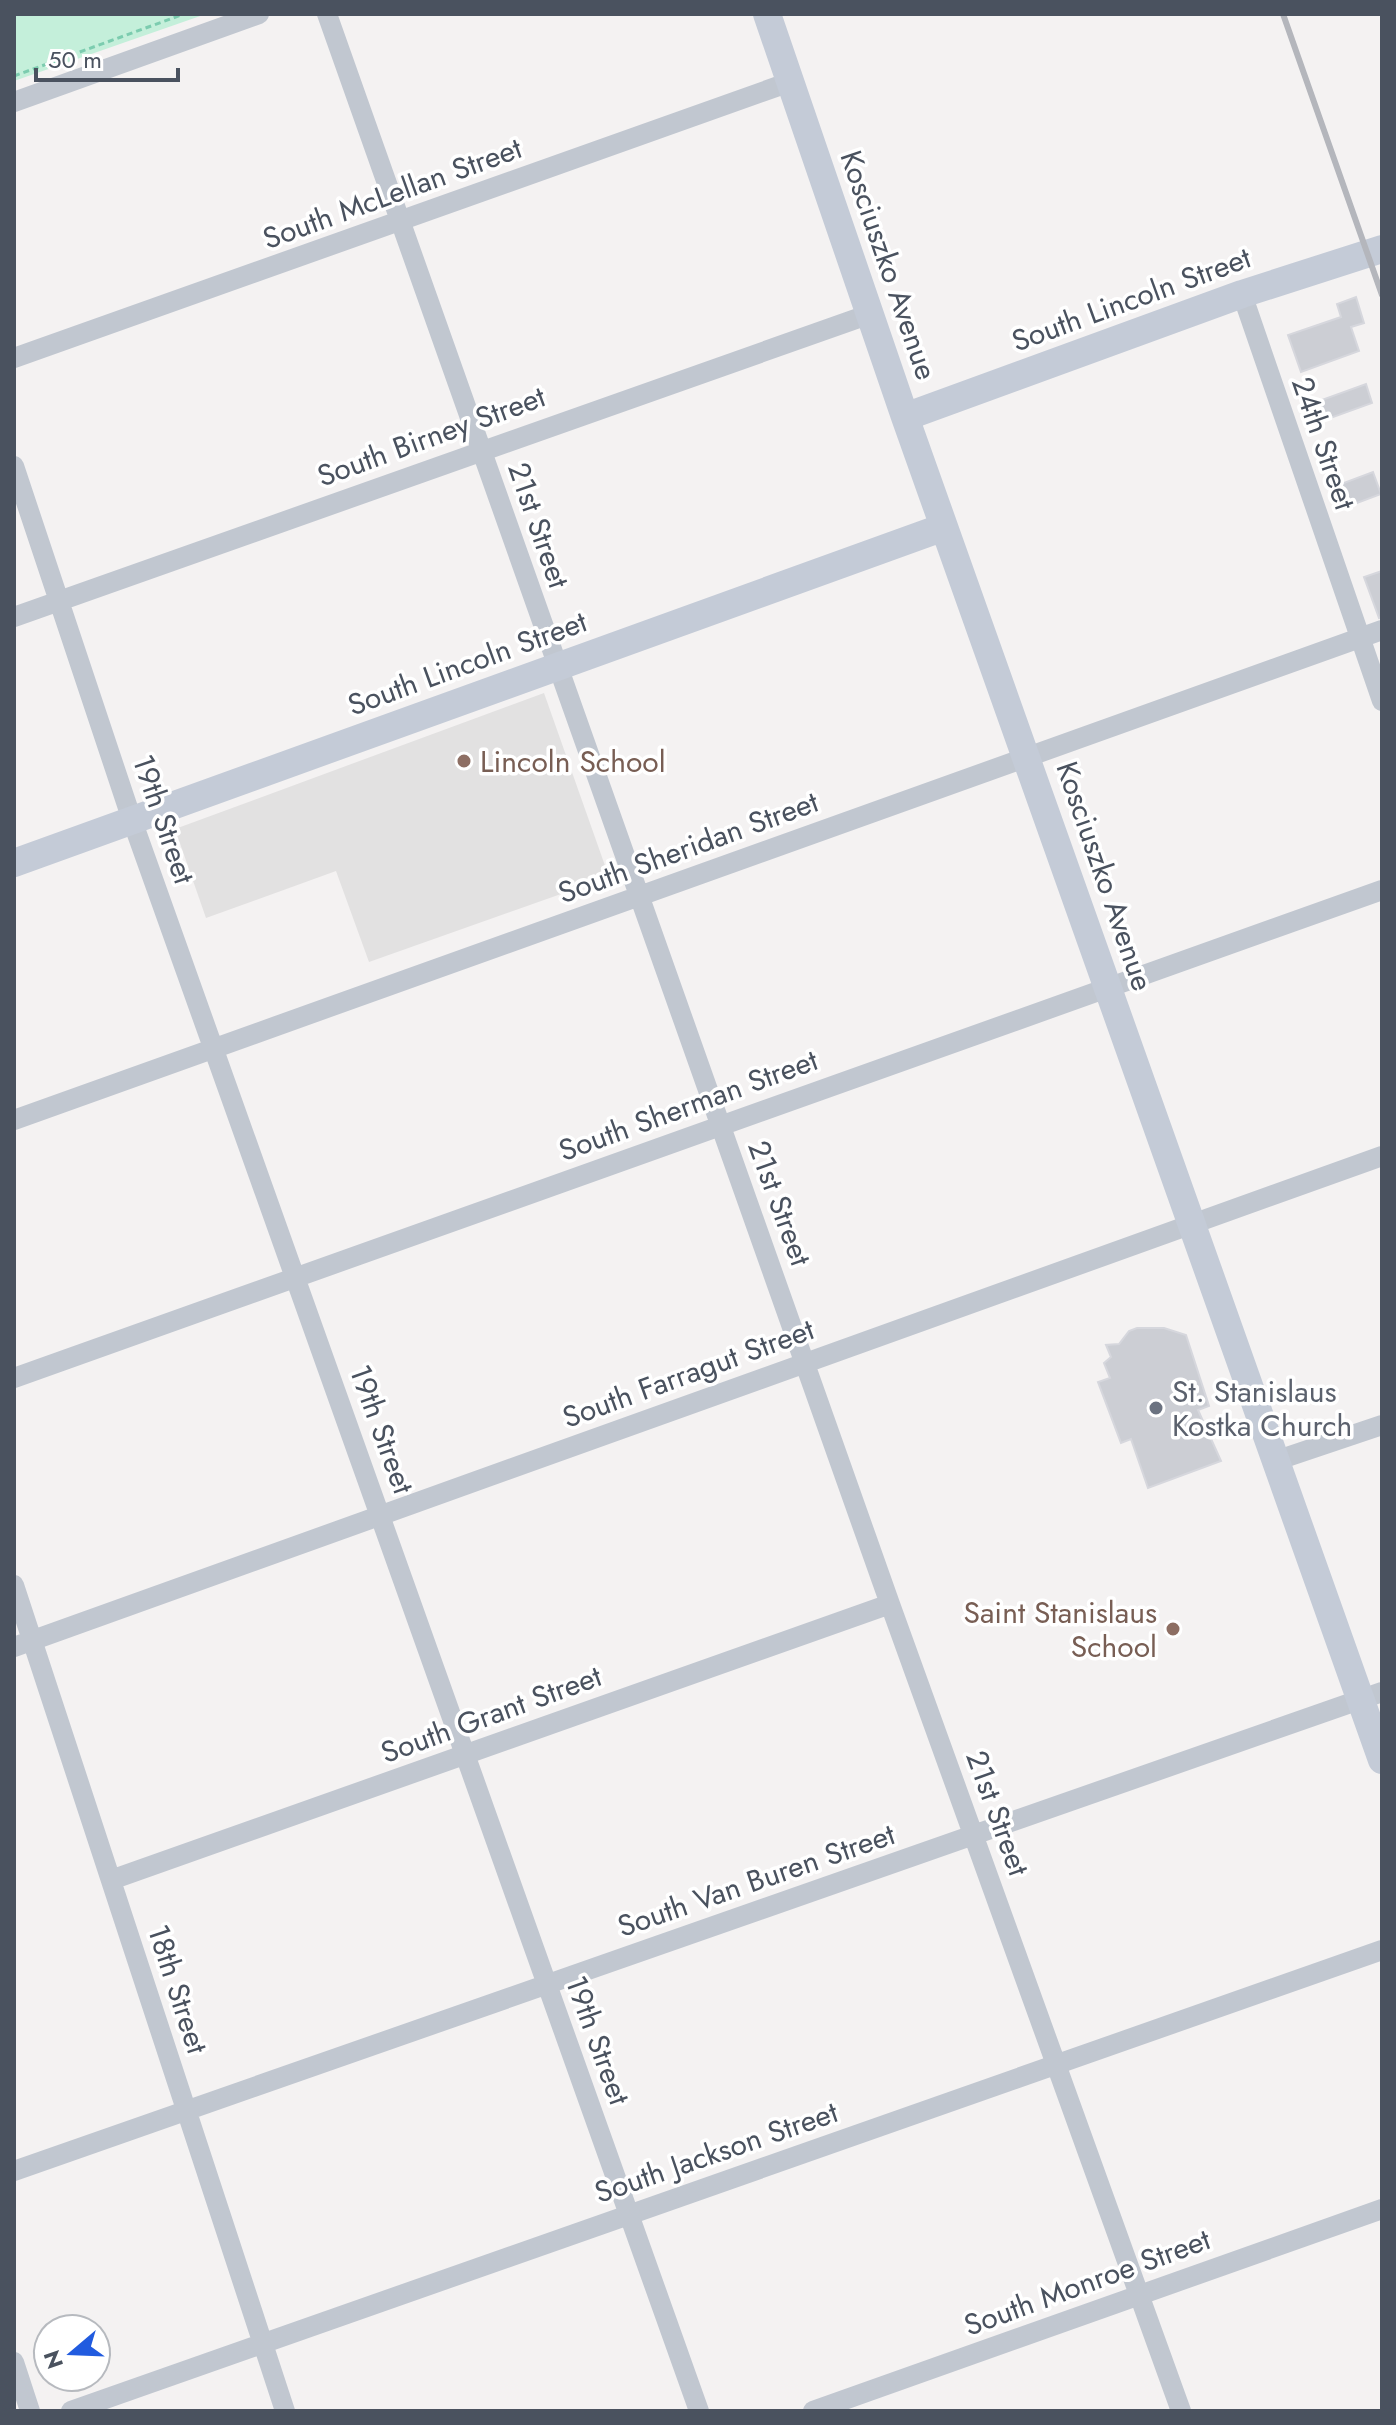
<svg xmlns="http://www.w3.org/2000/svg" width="1396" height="2425" font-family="Jost,sans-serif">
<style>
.education{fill:#e2e1e1}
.green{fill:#c4efda}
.building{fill:#ccced4;stroke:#d6d7dd;stroke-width:2}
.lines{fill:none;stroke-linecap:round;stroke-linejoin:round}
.path{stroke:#7cccaf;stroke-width:3;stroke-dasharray:6 4;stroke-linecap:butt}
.street{stroke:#c1c7d0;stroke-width:20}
.secondary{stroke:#c4cbd7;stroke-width:28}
.rail{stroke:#b4b6bc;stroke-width:6}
.education-dot{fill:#8d6e63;stroke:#fff;stroke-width:3}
.worship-dot{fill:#6b7280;stroke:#fff;stroke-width:3}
.labels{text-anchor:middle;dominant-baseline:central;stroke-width:7;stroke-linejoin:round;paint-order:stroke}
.street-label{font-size:30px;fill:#4a525f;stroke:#fff}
.education-label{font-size:30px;fill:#785e54;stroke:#fff;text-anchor:start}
.worship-label{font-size:30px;fill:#5b616d;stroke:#fff;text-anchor:start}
</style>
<rect width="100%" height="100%" fill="#f4f2f2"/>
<!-- education -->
<path class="education" d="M 544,693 L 609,877 L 369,962 L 336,871 L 206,918 L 175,829 Z"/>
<!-- green -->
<path class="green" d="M 14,14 L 206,14 L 14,81 Z"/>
<!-- building -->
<path class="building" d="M 1356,297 L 1364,323 L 1351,327 L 1359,351 L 1301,372 L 1288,335 L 1341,317 L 1337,304 Z
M 1366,384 L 1372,403 L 1311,425 L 1305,406 Z
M 1373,472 L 1381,494 L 1349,506 L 1341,484 Z
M 1382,571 L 1382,617 L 1379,618 L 1364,577 Z
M 1137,1328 L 1164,1328 L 1186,1335 L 1209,1406 L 1198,1410 L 1221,1461 L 1148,1488 L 1131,1439 L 1121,1443 L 1098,1382 L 1110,1378 L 1104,1363 L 1111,1357 L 1106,1345 L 1119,1344 L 1129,1331 Z"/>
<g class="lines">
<!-- path -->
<path class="path" d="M 14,76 L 184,14"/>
<!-- street -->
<path class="street" d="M 327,14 L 890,1604 L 1181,2411
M 14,102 L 259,14
M 1242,294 L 1382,701
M 14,358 L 790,82
M 14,466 L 132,820 L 699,2411
M 14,617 L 870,314
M 14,1120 L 1382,630
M 14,1378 L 1382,890
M 1278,1460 L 1382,1425
M 14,1585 L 285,2411
M 14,1647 L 1382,1156
M 111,1880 L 890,1604
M 14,2171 L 1382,1692
M 14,2362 L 30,2411
M 71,2411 L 1382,1950
M 813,2411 L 1382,2209"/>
<!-- secondary -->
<path class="secondary" d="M 767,14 L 905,417 L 1382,1760
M 905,417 L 1242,294 L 1382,249
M 14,863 L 944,527"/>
<!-- rail -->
<path class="rail" d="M 1283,14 L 1382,295"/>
</g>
<!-- markers -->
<g class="education-dot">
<circle cx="464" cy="761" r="8"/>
<circle cx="1173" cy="1629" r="8"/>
</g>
<circle class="worship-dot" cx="1156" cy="1408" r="8"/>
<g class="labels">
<!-- street labels -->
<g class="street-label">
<text transform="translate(392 193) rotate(-20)">South McLellan Street</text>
<text transform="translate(889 265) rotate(71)">Kosciuszko Avenue</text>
<text transform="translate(1131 299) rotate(-20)">South Lincoln Street</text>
<text transform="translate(431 436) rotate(-20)">South Birney Street</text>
<text transform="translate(1324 443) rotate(71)">24th Street</text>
<text transform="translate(539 525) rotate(71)">21st Street</text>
<text transform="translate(467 663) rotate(-20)">South Lincoln Street</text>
<text transform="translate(164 819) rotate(71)">19th Street</text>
<text transform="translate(688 847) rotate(-20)">South Sheridan Street</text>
<text transform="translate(1105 876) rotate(71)">Kosciuszko Avenue</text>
<text transform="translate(688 1105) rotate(-20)">South Sherman Street</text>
<text transform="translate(780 1203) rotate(70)">21st Street</text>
<text transform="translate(688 1373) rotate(-20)">South Farragut Street</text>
<text transform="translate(382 1429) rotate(70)">19th Street</text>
<text transform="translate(491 1714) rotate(-20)">South Grant Street</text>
<text transform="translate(998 1813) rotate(70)">21st Street</text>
<text transform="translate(756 1880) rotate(-19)">South Van Buren Street</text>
<text transform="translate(178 1989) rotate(72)">18th Street</text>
<text transform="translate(598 2040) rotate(70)">19th Street</text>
<text transform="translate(716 2152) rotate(-19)">South Jackson Street</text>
<text transform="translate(1087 2282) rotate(-20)">South Monroe Street</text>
</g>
<!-- education labels -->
<g class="education-label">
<text x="480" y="761">Lincoln School</text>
<text x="1157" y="1612" text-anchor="end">Saint Stanislaus<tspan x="1157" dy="34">School</tspan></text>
</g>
<!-- worship labels -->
<g class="worship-label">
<text x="1172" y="1391">St. Stanislaus<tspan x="1172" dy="34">Kostka Church</tspan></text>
</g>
</g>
<!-- border -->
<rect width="1396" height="2425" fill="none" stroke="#4a525f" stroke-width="32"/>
<!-- north arrow -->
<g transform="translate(72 2353) rotate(251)"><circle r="38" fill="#ffffff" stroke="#b7babf" stroke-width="2"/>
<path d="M0-6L14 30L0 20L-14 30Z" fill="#215bdf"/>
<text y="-12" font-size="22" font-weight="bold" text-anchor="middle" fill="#4a525f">N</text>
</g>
<!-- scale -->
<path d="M36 68v12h142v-12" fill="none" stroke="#4a525f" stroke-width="4"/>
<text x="48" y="68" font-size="24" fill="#4a525f" stroke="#ffffff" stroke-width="6" paint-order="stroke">50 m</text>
</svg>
